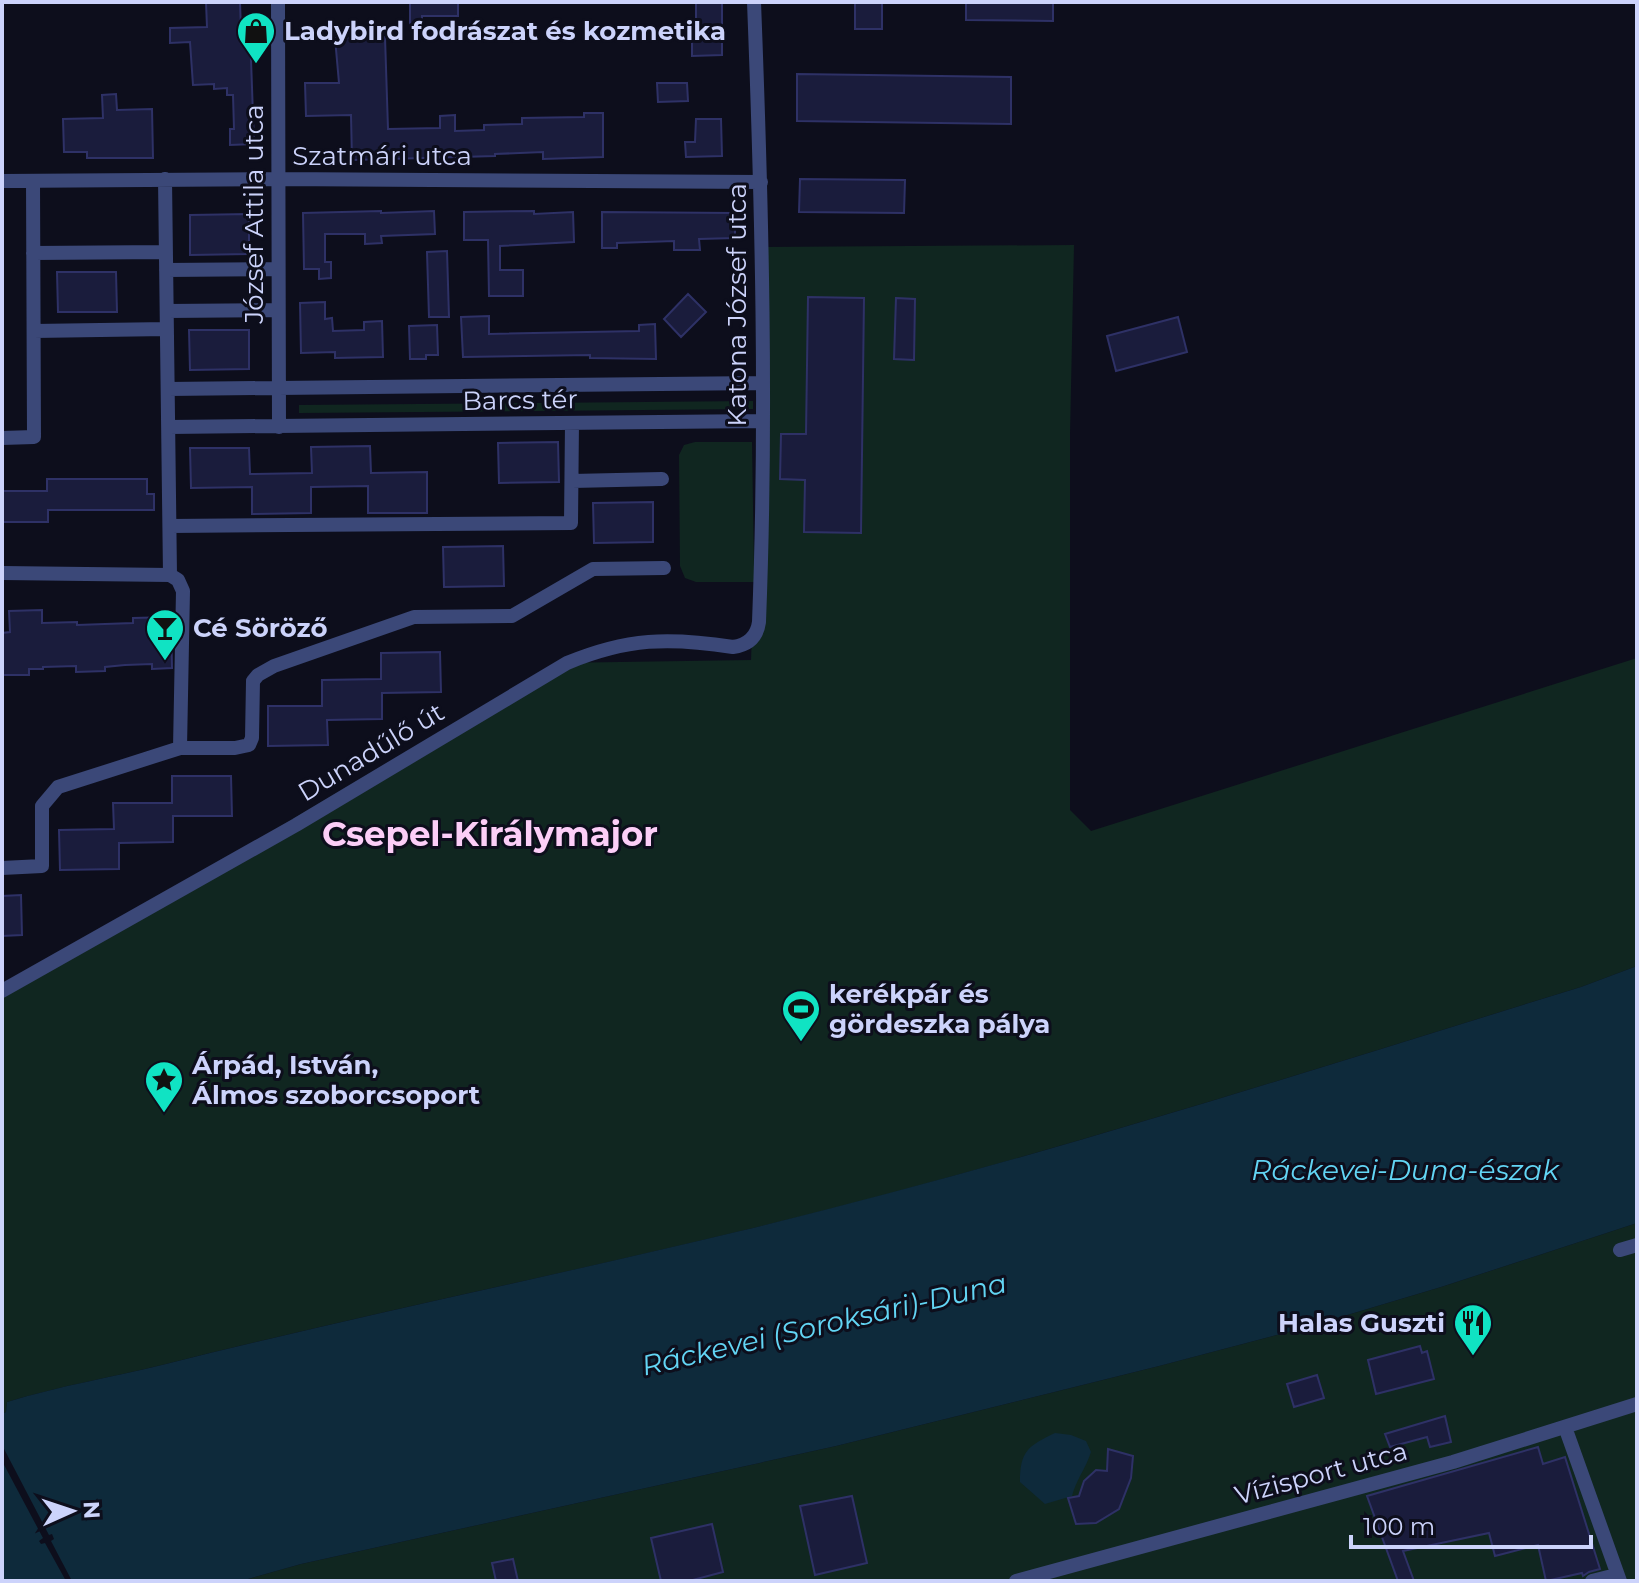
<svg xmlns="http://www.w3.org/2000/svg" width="1639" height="1583" font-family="Montserrat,sans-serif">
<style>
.green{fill:#102620}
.water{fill:#0e2a3b}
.pier{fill:#0d0e1c}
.building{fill:#1a1c3c;stroke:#2e3166;stroke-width:2}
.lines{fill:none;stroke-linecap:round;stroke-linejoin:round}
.street{stroke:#3b4878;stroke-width:14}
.labels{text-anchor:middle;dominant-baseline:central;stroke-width:6;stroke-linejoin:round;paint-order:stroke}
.poi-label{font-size:26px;font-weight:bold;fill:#ccd3fb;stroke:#0d0e1c;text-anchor:start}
.street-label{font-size:26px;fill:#ccd3fb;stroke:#0d0e1c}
.water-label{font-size:28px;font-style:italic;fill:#62d5f4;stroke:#0d0e1c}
.district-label{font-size:34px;font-weight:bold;fill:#fccef7;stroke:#0d0e1c}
</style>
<rect width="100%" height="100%" fill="#0d0e1c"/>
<!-- green -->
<path class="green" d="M 1074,245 L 1070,435 L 1070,810 L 1091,831 L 1637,658 L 1637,966 L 1581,987 C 1302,1073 1024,1163 741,1231 C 550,1277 357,1316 166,1364 C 113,1377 60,1386 7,1402 L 6,1412 L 2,1414 L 2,992 L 555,663 L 751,660 L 754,582 L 696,582 L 685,578 L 680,566 L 679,455 L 684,445 L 695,442 L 752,442 L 754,567 L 765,247 Z
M 753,401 L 753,409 L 299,413 L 299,405 Z
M 1637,1223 L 1637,1581 L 241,1581 L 301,1564 L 836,1446 L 1159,1366 L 1307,1327 L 1441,1287 Z"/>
<!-- water -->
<path class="water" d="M 1637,966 L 1637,1223 L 1441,1287 L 1307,1327 L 1159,1366 L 836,1446 L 301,1564 L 241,1581 L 2,1581 L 2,1414 L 6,1412 L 7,1402 C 59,1386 113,1377 166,1364 C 357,1316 549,1277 740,1231 C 1024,1163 1302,1073 1581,987 Z
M 1055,1433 L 1071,1435 L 1086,1441 L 1091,1452 C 1086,1468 1076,1480 1072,1496 L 1045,1504 L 1020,1482 C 1020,1451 1028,1446 1055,1433 Z"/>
<!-- pier -->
<path class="pier" d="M 2,1445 L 49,1535 L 52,1534 L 54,1539 L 51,1541 L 72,1581 L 66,1581 L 45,1543 L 41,1544 L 39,1541 L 43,1538 L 2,1461 Z"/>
<!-- building -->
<path class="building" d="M 206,2 L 240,2 L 241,31 L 250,31 L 254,144 L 230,145 L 230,129 L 234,129 L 233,95 L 227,95 L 227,88 L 214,89 L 214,84 L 193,85 L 190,42 L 170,43 L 170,28 L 207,27 Z
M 410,2 L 458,2 L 458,16 L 422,16 L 422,28 L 410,28 Z
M 696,2 L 722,2 L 722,55 L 692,56 L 692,29 L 696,29 Z
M 855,2 L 882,2 L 882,29 L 855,29 Z
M 966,2 L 1053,2 L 1053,21 L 966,20 Z
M 385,37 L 388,129 L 440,128 L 440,116 L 455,115 L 455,131 L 484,130 L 484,125 L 522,124 L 522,118 L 584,117 L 584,113 L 603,113 L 603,157 L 543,159 L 543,152 L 495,154 L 495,156 L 352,160 L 351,115 L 306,116 L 305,83 L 339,83 L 335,38 Z
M 797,74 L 1011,77 L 1011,124 L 797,121 Z
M 657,83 L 687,83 L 688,101 L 658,102 Z
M 116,94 L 117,110 L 152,109 L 153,158 L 87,158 L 87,152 L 64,152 L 63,119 L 103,118 L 102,95 Z
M 696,119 L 721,119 L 722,156 L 686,157 L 685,142 L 695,142 Z
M 800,179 L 905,180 L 904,213 L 799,212 Z
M 381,211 L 381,213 L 434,211 L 435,234 L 381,236 L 382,243 L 365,244 L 365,234 L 325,234 L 325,262 L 331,262 L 331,278 L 319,279 L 319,269 L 304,269 L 303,213 Z
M 534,211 L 534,214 L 573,212 L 574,242 L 500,246 L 500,270 L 523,270 L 523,296 L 489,296 L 488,240 L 464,240 L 464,212 Z
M 602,212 L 735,213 L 735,238 L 699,239 L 700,250 L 674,250 L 674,241 L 617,243 L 617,248 L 602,248 Z
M 249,214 L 249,254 L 190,255 L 190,215 Z
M 447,251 L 449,317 L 429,317 L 427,252 Z
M 57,272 L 116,272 L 117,312 L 58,312 Z
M 688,294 L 706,312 L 681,337 L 664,319 Z
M 808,297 L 864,298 L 861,533 L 804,532 L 805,480 L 780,479 L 781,434 L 806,434 Z
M 896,298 L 915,299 L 914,360 L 894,359 Z
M 325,302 L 325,319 L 332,318 L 333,331 L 364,330 L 364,322 L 382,321 L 383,357 L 335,358 L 335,352 L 301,353 L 300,303 Z
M 489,316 L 489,334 L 639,331 L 639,325 L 655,324 L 656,359 L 590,358 L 590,355 L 463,357 L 461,317 Z
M 1178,317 L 1187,352 L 1116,371 L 1107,336 Z
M 437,325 L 438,355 L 426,355 L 426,359 L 410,359 L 409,326 Z
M 189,330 L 249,330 L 249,369 L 190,370 Z
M 558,442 L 559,482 L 499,483 L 498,443 Z
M 370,446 L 371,473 L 427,472 L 427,513 L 368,513 L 368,486 L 311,487 L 311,513 L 252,514 L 252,487 L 191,488 L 190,448 L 249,448 L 250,474 L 312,473 L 311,447 Z
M 47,479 L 147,479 L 147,494 L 154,494 L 154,510 L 48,510 L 48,522 L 2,522 L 2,491 L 47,491 Z
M 653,502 L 653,542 L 594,543 L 593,503 Z
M 503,546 L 504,586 L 444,587 L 443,547 Z
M 42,610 L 42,623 L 77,622 L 77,625 L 133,623 L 133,618 L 171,617 L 172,668 L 152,669 L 152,664 L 125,665 L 105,667 L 105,671 L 76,672 L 76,666 L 43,667 L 43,669 L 29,669 L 29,675 L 2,675 L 2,633 L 10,632 L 9,611 Z
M 440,652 L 441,692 L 382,693 L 382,719 L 327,720 L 328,745 L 268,746 L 268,706 L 322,706 L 322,680 L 381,679 L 381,653 Z
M 172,776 L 231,776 L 232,816 L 173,816 L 173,842 L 119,843 L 119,869 L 60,870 L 59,830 L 114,829 L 113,803 L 172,803 Z
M 21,895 L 22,935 L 2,936 L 2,896 Z
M 1420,1346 L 1422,1353 L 1427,1351 L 1434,1379 L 1376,1394 L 1368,1360 Z
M 1317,1375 L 1324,1398 L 1294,1407 L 1287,1384 Z
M 1445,1416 L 1451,1442 L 1430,1447 L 1427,1437 L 1390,1447 L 1385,1434 Z
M 1538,1447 L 1543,1464 L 1565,1457 L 1600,1569 L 1589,1572 L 1583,1576 L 1582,1573 L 1546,1581 L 1538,1545 L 1495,1556 L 1489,1533 L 1403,1551 L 1414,1581 L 1398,1581 L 1367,1496 Z
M 1108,1449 L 1133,1456 L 1131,1478 L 1119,1509 L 1096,1523 L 1076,1524 L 1068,1498 L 1079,1496 L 1084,1481 L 1096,1470 L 1107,1471 Z
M 852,1496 L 867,1563 L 815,1575 L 800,1506 Z
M 712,1524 L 723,1572 L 689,1581 L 661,1581 L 651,1538 Z
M 513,1559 L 518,1581 L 496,1581 L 492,1563 Z"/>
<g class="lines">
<!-- street -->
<path class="street" d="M 278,2 L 279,427
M 165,179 L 170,575
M 2,181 L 277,179 L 761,182
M 33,253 L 166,252
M 166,270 L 278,269
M 167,311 L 278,310
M 34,331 L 167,329
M 168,389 L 762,383
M 169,427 L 762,421
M 2,438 L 34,437 L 33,181
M 572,481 L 662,479
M 170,526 L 571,523 L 572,423
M 2,573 L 170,575 L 178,580 L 183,591 L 180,748
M 2,868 L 42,866 L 42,806 L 58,787 L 180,748 L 235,748 L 249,745 L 252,738 L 253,681 L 258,675 L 274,666 L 414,617 L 512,616 L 593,569 L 664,568
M 2,991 L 296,825 L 567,663 C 627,638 669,637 733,647 C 748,645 757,637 759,622 C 767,416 762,208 754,2
M 1620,1250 L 1637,1245
M 1565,1427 L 1620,1581
M 1016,1581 L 1453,1462 L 1637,1404
M 1592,1581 L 1616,1575"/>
</g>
<!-- icons -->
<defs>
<g id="shop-pin" transform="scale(2)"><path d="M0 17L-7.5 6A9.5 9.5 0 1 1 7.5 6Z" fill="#10e3c3" stroke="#0d0e1c"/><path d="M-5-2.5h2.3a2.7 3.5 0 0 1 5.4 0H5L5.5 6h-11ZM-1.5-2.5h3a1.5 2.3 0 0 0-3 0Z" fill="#111"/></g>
<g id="bar-pin" transform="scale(2)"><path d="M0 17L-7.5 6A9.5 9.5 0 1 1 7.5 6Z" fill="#10e3c3" stroke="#0d0e1c"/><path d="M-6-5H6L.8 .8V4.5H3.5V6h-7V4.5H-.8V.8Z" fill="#111"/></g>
<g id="stadium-pin" transform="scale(2)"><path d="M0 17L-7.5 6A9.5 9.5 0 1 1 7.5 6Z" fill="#10e3c3" stroke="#0d0e1c"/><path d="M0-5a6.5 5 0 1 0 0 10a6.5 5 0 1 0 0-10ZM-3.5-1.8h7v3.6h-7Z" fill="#111"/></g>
<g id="sight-pin" transform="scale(2)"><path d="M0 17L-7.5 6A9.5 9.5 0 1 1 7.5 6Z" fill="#10e3c3" stroke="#0d0e1c"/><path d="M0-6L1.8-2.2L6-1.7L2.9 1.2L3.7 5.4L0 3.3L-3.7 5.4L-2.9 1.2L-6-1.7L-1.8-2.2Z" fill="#111"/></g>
<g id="restaurant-pin" transform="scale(2)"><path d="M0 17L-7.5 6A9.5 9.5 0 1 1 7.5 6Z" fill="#10e3c3" stroke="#0d0e1c"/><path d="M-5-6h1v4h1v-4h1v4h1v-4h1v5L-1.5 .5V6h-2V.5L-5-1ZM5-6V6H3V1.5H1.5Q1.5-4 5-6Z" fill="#111"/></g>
</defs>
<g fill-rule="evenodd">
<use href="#shop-pin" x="256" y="31"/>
<use href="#bar-pin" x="165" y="628"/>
<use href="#stadium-pin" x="801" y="1009"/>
<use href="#sight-pin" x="164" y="1080"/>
<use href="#restaurant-pin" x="1473" y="1323"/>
</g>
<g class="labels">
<!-- poi labels -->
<g class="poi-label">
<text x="284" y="31">Ladybird fodrászat és kozmetika</text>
<text x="193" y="628">Cé Söröző</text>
<text x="829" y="994">kerékpár és<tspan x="829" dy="30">gördeszka pálya</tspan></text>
<text x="192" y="1065">Árpád, István,<tspan x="192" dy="30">Álmos szoborcsoport</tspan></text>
<text x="1445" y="1323" text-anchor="end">Halas Guszti</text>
</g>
<!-- street labels -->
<g class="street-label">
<text x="382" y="156">Szatmári utca</text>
<text transform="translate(254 214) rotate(-90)">József Attila utca</text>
<text transform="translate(737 305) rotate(-90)">Katona József utca</text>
<text transform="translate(520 400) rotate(-1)">Barcs tér</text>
<text transform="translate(371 752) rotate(-31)">Dunadűlő út</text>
<text transform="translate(1321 1473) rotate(-15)">Vízisport utca</text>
</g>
<!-- water labels -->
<g class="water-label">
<text x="1405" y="1170">Ráckevei-Duna-észak</text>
<text transform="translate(824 1324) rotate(-13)">Ráckevei (Soroksári)-Duna</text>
</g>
<!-- district labels -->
<g class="district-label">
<text x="490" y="834">Csepel-Királymajor</text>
</g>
</g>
<!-- border -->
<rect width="1639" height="1583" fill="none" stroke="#ccd3fb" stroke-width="8"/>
<!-- north arrow -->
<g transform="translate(72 1511) rotate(87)" stroke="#0d0e1c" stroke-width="6" paint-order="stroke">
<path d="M0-6L14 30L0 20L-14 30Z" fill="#ccd3fb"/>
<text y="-12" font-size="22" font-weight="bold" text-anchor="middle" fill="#ccd3fb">N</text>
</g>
<!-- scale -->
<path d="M1351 1535v12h240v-12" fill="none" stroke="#ccd3fb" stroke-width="4"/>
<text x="1363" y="1535" font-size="24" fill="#ccd3fb" stroke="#0d0e1c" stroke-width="6" paint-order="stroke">100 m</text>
</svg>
